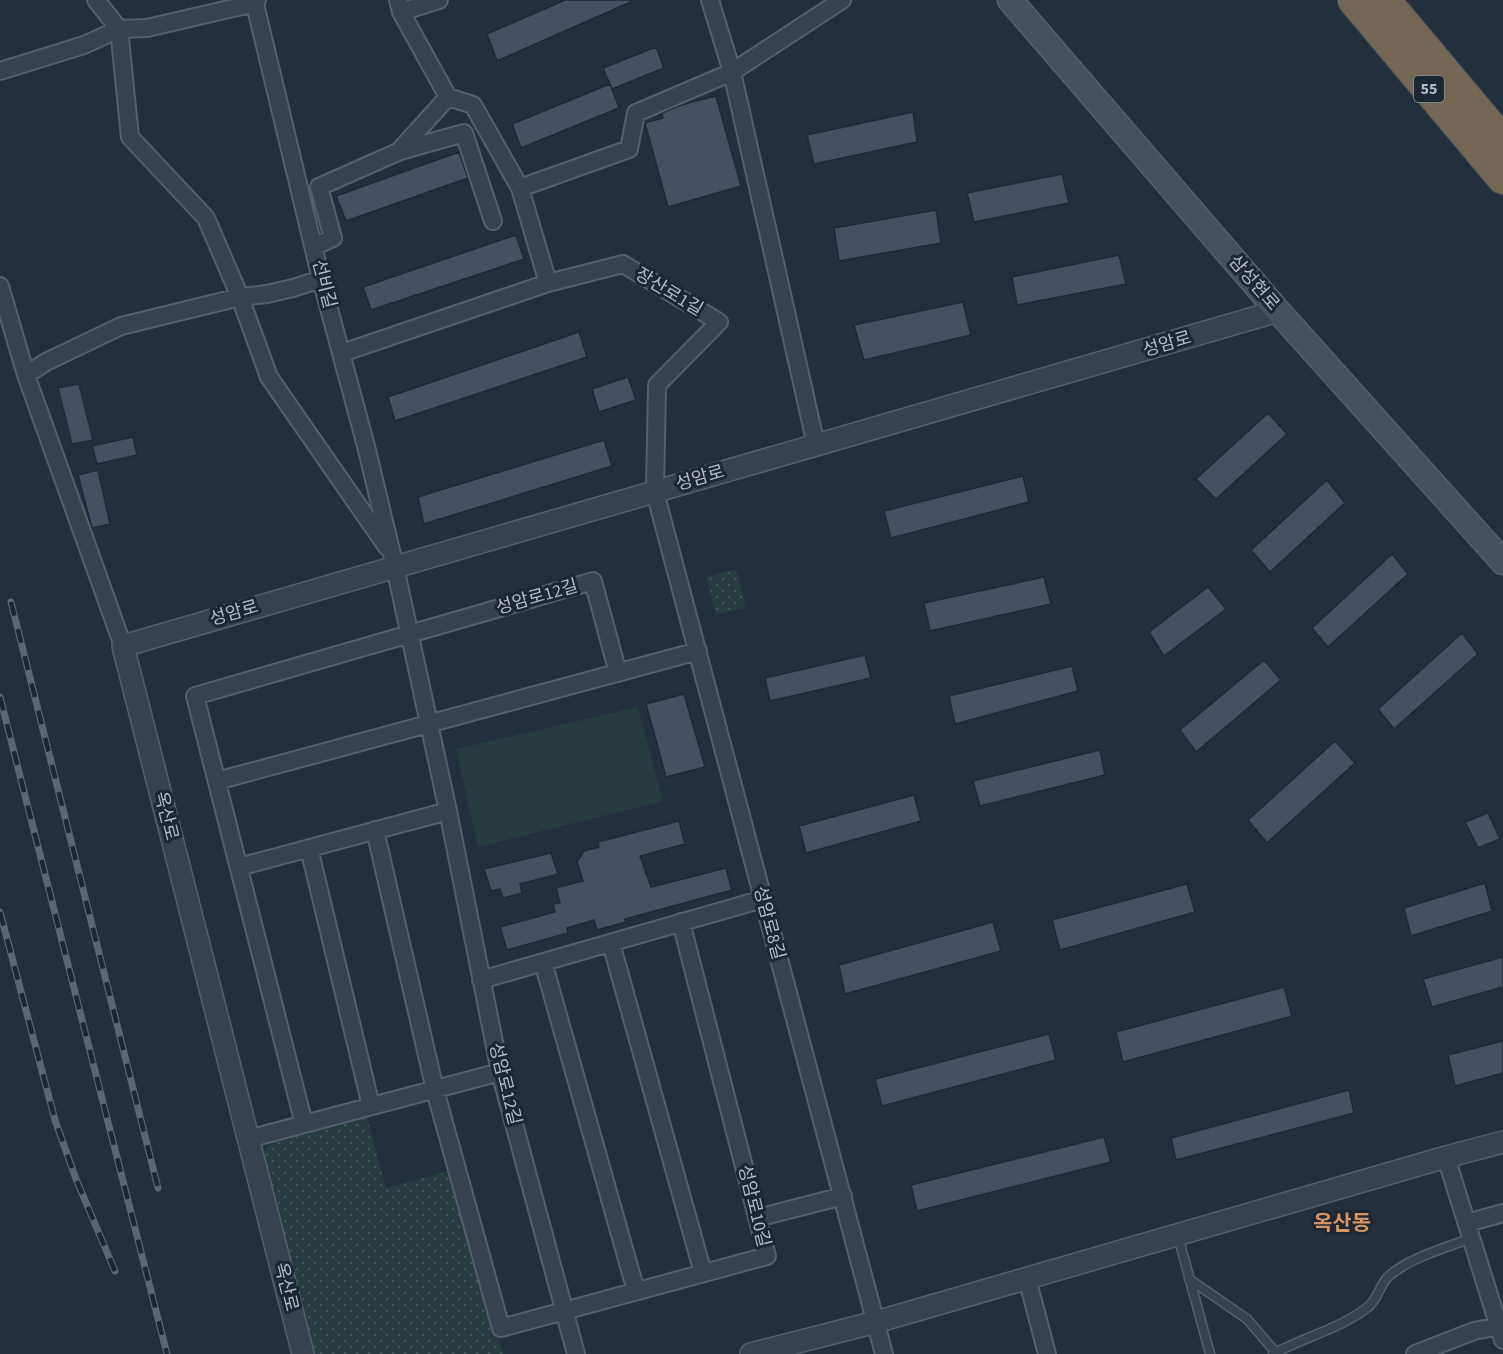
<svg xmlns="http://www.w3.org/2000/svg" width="1503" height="1354" font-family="'Source Sans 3','Noto Sans KR',sans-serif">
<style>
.green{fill:url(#green-dots)}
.pitch{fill:#263c3f}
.building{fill:#455162;stroke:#1f2835;stroke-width:1.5}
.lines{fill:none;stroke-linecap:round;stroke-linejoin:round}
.service-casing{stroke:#565f6c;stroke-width:11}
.minor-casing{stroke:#565f6c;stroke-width:20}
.tertiary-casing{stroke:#565f6c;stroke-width:24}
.secondary-casing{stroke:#565f6c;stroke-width:27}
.motorway-casing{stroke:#434c59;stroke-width:34}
.service{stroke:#38414e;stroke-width:8}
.minor{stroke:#38414e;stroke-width:16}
.tertiary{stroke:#38414e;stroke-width:21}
.secondary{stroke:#465061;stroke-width:24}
.motorway{stroke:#746855;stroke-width:32}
.rail-casing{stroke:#5a6575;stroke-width:7}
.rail{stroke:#1d2633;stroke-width:4.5;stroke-dasharray:14;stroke-linecap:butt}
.labels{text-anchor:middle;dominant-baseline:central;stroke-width:6;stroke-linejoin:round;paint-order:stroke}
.shield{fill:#1d2633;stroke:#878f9c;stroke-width:1.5}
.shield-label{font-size:16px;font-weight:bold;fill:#b4bcc9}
.street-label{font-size:18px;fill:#b4bcc9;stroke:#1d2633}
.quarter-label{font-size:21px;font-weight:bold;fill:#d59563;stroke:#1d2633}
</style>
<defs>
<pattern id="green-dots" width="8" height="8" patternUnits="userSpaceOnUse" patternTransform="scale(1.5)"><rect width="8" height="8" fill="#263c3f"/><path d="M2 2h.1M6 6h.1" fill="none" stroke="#435659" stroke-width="1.8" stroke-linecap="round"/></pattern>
</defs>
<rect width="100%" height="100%" fill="#242f3e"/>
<!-- green -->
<path class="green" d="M 736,569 L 746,607 L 716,615 L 706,577 Z
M 367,1118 L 386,1188 L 453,1170 L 503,1354 L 311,1354 L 258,1159 L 269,1144 Z"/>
<!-- pitch -->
<path class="pitch" d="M 638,707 L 663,801 L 478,847 L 456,749 Z"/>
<!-- building -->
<path class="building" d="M 565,0 L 635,0 L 497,61 L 487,34 Z
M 656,47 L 664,68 L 612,89 L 603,68 Z
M 610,84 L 619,108 L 521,148 L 512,124 Z
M 716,96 L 741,186 L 668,207 L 645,123 L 663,118 L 662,113 L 681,105 Z
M 913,112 L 917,142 L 814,164 L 807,135 Z
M 459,152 L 468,178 L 346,221 L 336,196 Z
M 1062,174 L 1069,203 L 974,222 L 967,193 Z
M 936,210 L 941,243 L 839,261 L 834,228 Z
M 516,235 L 524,259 L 371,310 L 363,287 Z
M 1119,255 L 1126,284 L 1017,305 L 1012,277 Z
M 963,302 L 971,335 L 864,360 L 854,325 Z
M 579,332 L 587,357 L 395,421 L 388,397 Z
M 628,377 L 636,400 L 599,412 L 592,389 Z
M 79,384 L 93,440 L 72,444 L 58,388 Z
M 1268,413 L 1287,434 L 1216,499 L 1196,479 Z
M 133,437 L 137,455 L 97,464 L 92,446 Z
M 604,440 L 612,466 L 424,524 L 418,497 Z
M 98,470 L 110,524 L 92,528 L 78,475 Z
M 1023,476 L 1029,502 L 891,538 L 884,511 Z
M 1327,480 L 1345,503 L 1270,572 L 1251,550 Z
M 1392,554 L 1408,574 L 1328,647 L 1312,628 Z
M 1044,577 L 1051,604 L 930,631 L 924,603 Z
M 1208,587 L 1226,609 L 1164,656 L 1149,632 Z
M 1462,633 L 1478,654 L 1394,729 L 1378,709 Z
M 865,655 L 871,678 L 770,701 L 765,678 Z
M 1264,660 L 1281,680 L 1196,752 L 1180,730 Z
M 1072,666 L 1078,691 L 955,724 L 949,696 Z
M 684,694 L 705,767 L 666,777 L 646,704 Z
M 1335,741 L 1355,763 L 1267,843 L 1248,820 Z
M 1100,750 L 1105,775 L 980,806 L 973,781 Z
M 914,795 L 921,821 L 806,853 L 799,826 Z
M 1488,813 L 1500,839 L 1478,848 L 1465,822 Z
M 679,821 L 685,844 L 640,856 L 651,887 L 726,868 L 732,890 L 625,919 L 626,922 L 597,930 L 594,920 L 567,928 L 568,933 L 507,950 L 500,927 L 555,912 L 553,904 L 560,903 L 556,888 L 583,881 L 577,862 L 584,851 L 599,847 L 598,842 Z
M 551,853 L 558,874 L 520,884 L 522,893 L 503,898 L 500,889 L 491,891 L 484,869 Z
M 1485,883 L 1492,911 L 1411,936 L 1404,908 Z
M 1187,884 L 1195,912 L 1060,950 L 1052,920 Z
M 993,922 L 1001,951 L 845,994 L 839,965 Z
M 1503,957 L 1503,987 L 1432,1007 L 1423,979 Z
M 1284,987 L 1292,1016 L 1123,1062 L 1116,1032 Z
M 1049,1034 L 1056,1060 L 882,1106 L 875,1079 Z
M 1503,1041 L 1503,1073 L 1455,1086 L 1448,1055 Z
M 1349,1090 L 1354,1113 L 1176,1160 L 1171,1138 Z
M 1104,1137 L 1111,1162 L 917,1211 L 911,1185 Z"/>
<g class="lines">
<!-- service casing -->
<g class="service-casing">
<path id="service" d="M 1178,1236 L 1210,1354
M 1189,1279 L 1247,1319 L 1277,1354
M 1273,1354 C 1304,1337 1340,1329 1368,1307 C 1377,1300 1380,1285 1388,1277 C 1408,1258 1446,1248 1471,1238"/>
</g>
<!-- minor casing -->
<g class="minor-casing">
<path id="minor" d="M 96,0 L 119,29 L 147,28 L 255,3 L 257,0
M 254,0 L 321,279 L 366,446 L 395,567 L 448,811 L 500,1072 L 576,1354
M 710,0 L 732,72 L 816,445
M 401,12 L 439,0
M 0,71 L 84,45 L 119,29 L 130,137 L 206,218 L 240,297 L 269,377 L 387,547
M 400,150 L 448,97
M 520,188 L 629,149 L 636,113 L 732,72 L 842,0
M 315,246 L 333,238 L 319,187 L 400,151 L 464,133 L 493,221
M 548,283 L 623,264 L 719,322 L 657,385 L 655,492 L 884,1354
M 0,286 L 26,375 L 123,646
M 342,353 L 548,283 L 520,188 L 473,105 L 448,97 L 401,12 L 398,0
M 26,375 L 46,362 L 121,326 L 240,297 L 267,294 L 293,288 L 321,279
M 217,781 L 698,651
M 375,830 L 435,1090 L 501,1328 L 767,1256 L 681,922
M 309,848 L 371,1106
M 239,867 L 448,811
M 611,943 L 703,1273
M 543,962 L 636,1291
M 481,980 L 763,899
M 304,1124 L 195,696 L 593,581 L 618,673
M 248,1139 L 500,1072
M 1446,1157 L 1503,1340
M 757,1218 L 843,1196
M 1467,1223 L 1503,1213
M 1027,1278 L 1047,1354
M 1415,1354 L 1474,1331 L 1499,1326"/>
</g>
<!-- tertiary casing -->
<g class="tertiary-casing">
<path id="tertiary" d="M 303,1354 L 123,646 L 1278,311
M 751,1354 L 876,1322 L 1446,1157 L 1503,1142"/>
</g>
<!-- secondary casing -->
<g class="secondary-casing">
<path id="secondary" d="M 1010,0 L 1278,311 L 1503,562"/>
</g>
<!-- motorway casing -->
<g class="motorway-casing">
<path id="motorway" d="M 1354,0 L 1503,178
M 1384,0 L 1503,142"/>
</g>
<!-- service -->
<use href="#service" class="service"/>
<!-- minor -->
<use href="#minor" class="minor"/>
<!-- tertiary -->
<use href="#tertiary" class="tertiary"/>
<!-- secondary -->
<use href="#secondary" class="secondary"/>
<!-- motorway -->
<use href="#motorway" class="motorway"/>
<!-- rail casing -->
<g class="rail-casing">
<path id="rail" d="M 11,602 L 158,1188
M 0,697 L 167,1354
M 0,912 L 55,1120 L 76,1179 L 115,1271"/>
</g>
<!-- rail -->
<use href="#rail" class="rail"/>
</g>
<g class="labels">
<!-- shield labels -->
<rect class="shield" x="1414" y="76" width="30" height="26" rx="4.5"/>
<g class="shield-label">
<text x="1429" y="89">55</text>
</g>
<!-- street labels -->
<g class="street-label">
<text transform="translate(1254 283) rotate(49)">삼성현로</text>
<text transform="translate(324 284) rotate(76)">선비길</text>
<text transform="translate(669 292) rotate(31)">장산로1길</text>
<text transform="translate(1167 344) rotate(-16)">성암로</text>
<text transform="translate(700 478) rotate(-16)">성암로</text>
<text transform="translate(537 597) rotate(-16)">성암로12길</text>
<text transform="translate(234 613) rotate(-16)">성암로</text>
<text transform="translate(166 816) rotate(76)">옥산로</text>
<text transform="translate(769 923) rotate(75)">성암로8길</text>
<text transform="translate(505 1084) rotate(76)">성암로12길</text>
<text transform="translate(754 1206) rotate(76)">성암로10길</text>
<text transform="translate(286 1287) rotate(76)">옥산로</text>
</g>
<!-- quarter labels -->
<g class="quarter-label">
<text x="1342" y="1223">옥산동</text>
</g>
</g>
</svg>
